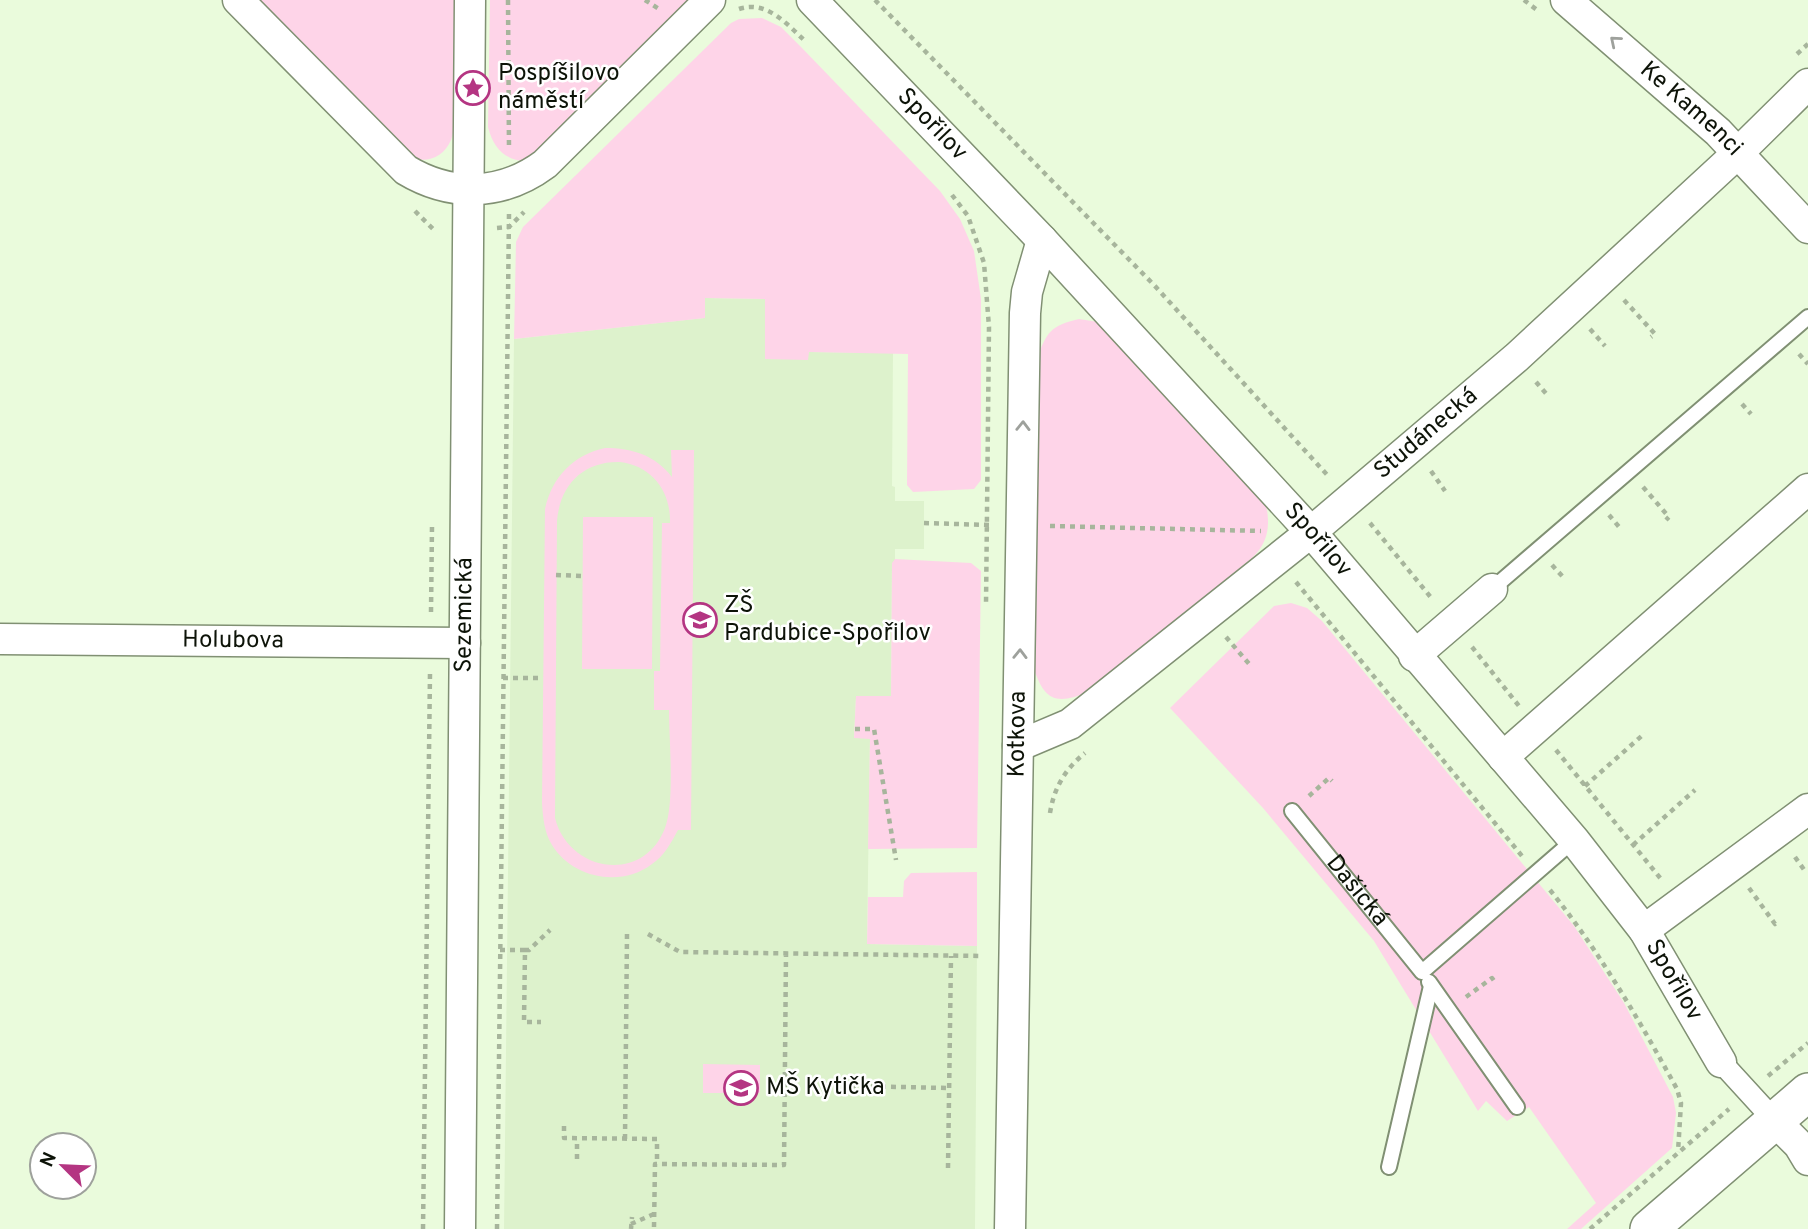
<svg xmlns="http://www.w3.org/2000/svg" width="1808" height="1229" font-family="Overpass,sans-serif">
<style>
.built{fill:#ddf2cc}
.green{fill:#fed4e8;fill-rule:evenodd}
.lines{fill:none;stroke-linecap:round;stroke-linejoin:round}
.service-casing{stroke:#809073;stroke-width:18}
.pedestrian-casing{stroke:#809073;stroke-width:24}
.minor-casing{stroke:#809073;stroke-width:33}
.tertiary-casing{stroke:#809073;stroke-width:40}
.path{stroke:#a7b59c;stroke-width:4.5;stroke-dasharray:5 5;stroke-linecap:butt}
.service{stroke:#fff;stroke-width:14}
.pedestrian{stroke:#fff;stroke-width:21}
.minor{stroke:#fff;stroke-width:30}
.tertiary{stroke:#fff;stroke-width:37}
.oneway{stroke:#9ea19c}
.labels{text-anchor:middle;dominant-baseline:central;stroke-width:5;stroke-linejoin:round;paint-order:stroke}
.poi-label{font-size:24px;fill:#0d1308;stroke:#fff;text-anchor:start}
.street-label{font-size:24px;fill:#0d1308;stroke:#fff}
</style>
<rect width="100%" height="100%" fill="#eafbdc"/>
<!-- built -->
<path class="built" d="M 705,298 L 766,299 L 808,359 L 808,352 L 893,353 L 892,486 L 895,487 L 895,501 L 924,501 L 924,549 L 895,549 L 895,563 L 892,563 L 891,696 L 856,697 L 854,738 L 870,738 L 867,944 L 977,946 L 975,1229 L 504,1229 L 514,339 L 704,318 Z"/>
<!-- green -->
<path class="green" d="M 253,0 L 456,0 C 455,30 461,117 451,140 C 444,157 428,163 411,158 Z
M 490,0 L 695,0 L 551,144 L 525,161 C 504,160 493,147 488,127 Z
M 762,18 L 781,27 L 802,48 L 940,191 L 960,219 L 974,251 L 981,299 L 981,480 L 974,489 L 913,492 L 907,485 L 908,354 L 809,352 L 808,360 L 765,359 L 765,299 L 705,298 L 705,318 L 514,339 L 516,242 L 523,227 L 731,23 L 739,19 Z
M 1079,319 L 1098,322 L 1264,498 C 1271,521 1270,541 1252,558 L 1090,691 C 1056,706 1044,701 1033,666 L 1037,359 C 1046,333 1051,325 1079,319 Z
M 605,448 C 632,448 655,455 672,477 L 671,450 L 694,450 L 691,830 L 678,830 C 671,843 664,856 652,864 C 621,888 572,878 552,845 C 544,832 543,817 542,803 L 545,509 C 552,477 573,455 605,448 ZM 620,462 C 652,466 671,491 670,523 L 662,523 L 660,671 L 654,671 L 654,710 L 669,710 C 669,740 675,802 665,828 C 644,884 569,873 555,818 L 557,521 C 560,485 583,461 620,462 Z
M 583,517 L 653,517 L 652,669 L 582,669 Z
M 895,559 L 971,563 L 981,571 L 977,848 L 868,849 L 870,739 L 854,738 L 856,696 L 891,696 L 892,563 Z
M 1291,603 L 1307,608 L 1322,621 L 1574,926 L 1624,1003 L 1673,1097 L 1676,1113 L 1672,1148 L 1581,1229 L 1567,1229 L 1596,1203 L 1529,1107 L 1507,1121 L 1486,1101 L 1478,1111 L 1374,941 L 1263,808 L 1170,708 L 1274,606 Z
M 977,872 L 977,946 L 867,944 L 868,897 L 903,897 L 904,881 L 911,873 Z
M 703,1064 L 760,1065 L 760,1093 L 703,1093 Z"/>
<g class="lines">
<!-- service casing -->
<g class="service-casing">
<g id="service">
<path d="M 1492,589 L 1808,317"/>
<path id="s1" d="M 1292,811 L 1422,972 L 1574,840"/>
<path d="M 1429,982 L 1517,1107"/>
<path d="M 1389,1167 L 1431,986"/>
</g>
</g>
<!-- pedestrian casing -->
<g class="pedestrian-casing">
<path id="pedestrian" d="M 1721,1062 L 1774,1120"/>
</g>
<!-- minor casing -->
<g class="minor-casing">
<g id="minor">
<path d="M 238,0 L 406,170 C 451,197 502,196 545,164 L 710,0"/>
<path id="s2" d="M 812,0 L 1042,240 L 1311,532 L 1574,840 L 1644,930 L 1721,1062"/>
<path id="s3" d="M 1566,0 L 1718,132 L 1808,228"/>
<path id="s4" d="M 0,639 L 465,643"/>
<path d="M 1414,656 L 1492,589"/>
<path id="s5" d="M 1018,746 L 1070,724 L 1311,532 L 1517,357 L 1739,152 L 1808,84"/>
<path d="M 1503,757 L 1808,489"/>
<path d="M 1644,930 L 1808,809"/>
<path d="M 1774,1120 L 1799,1145 L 1808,1160"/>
<path id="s6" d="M 460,1229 L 470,0"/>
<path id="s7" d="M 1010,1229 L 1025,313 L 1027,292 L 1042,240"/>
</g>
</g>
<!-- tertiary casing -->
<g class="tertiary-casing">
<path id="tertiary" d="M 1649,1229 L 1808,1092"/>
</g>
<!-- path -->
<path class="path" d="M 508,0 L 509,150
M 645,0 L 659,9
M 875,0 L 1154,285 L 1330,478
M 1524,0 L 1537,10
M 739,9 C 766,0 786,23 804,40
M 1797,54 L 1808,44
M 952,195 L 968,216 L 984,263 L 989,327 L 986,605
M 415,211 L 436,232
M 497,228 L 509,227 L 524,212
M 1624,300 L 1655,334 L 1651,337
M 1590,329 L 1605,346
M 1799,354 L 1808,364
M 1536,382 L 1549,397
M 1742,404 L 1751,414
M 1431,471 L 1445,491
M 1643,487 L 1669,517 L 1666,520
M 1609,515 L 1620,528
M 924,523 L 989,525
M 1370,523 L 1433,600
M 1050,526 L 1261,531
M 1552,565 L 1563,577
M 556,575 L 583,576
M 1296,582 L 1522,856
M 431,612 L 432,526
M 1226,637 L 1250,665
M 1472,647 L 1519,706
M 503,678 L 543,678
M 855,729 L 874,729 L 896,860
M 1556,750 L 1661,879
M 1585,786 L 1645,733
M 1309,796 L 1329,778 L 1332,781
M 1050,813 C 1054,788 1065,769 1085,753
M 1633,845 L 1695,790
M 1795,857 L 1805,871
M 1749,888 L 1775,924 L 1778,921
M 1550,890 C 1600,952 1639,1020 1677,1089 L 1681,1103 L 1678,1152
M 648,934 L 680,952 L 983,956
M 500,950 L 525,950 L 524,1022 L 541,1022
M 525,950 L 529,950 L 550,930
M 1466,997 L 1492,978 L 1495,982
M 1768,1076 L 1808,1043
M 851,1086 L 949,1088
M 564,1126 L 564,1138 L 657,1139 L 657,1164
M 625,1139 L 627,934
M 577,1159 L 577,1139
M 948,1168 L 951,956
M 631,1224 L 654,1214
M 654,1227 L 655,1164 L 784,1165 L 786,954
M 423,1229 L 430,673
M 497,1229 L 509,214
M 631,1229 L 632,1217
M 1590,1229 L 1729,1109"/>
<!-- service -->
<use href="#service" class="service"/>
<!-- pedestrian -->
<use href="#pedestrian" class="pedestrian"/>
<!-- minor -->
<use href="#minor" class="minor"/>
<!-- tertiary -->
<use href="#tertiary" class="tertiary"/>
</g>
<!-- one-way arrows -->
<defs><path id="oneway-chevron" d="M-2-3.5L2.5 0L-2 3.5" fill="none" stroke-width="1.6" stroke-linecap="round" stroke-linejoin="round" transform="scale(1.75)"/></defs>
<g class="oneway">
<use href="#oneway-chevron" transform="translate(1615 41) rotate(-140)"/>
<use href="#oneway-chevron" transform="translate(1023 426) rotate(-89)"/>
<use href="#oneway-chevron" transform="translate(1020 654) rotate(-89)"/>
</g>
<!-- icons -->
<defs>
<g id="sight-ring" transform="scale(1.75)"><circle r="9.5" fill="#fff" stroke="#b43582" stroke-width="1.5"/><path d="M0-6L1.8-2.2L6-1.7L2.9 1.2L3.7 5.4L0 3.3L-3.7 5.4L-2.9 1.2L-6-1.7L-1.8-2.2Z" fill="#b43582"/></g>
<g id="school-ring" transform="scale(1.75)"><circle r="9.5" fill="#fff" stroke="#b43582" stroke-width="1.5"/><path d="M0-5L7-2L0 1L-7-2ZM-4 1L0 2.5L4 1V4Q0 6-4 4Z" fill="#b43582"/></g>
</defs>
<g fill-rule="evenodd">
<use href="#sight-ring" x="473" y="88"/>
<use href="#school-ring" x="700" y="620"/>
<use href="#school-ring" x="741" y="1088"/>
</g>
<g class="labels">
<!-- poi labels -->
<g class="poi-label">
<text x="498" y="74">Pospíšilovo<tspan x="498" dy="28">náměstí</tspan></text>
<text x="724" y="606">ZŠ<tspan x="724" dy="28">Pardubice-Spořilov</tspan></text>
<text x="766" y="1088">MŠ Kytička</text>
</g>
<!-- street labels -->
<g class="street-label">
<text stroke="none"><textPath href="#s3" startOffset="166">Ke Kamenci</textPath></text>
<text stroke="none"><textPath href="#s2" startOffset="173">Spořilov</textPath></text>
<text stroke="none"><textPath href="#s5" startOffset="516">Studánecká</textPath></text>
<text stroke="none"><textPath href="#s2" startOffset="740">Spořilov</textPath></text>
<text stroke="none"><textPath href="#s6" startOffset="614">Sezemická</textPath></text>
<text stroke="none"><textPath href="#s4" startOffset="233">Holubova</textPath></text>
<text stroke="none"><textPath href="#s7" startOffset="495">Kotkova</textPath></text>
<text stroke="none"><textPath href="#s1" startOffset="103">Dašická</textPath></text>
<text stroke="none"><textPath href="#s2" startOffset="1307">Spořilov</textPath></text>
</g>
</g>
<!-- north arrow -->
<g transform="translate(63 1166) rotate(294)"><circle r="33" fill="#ffffff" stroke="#9ea19c" stroke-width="2"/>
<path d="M0-5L12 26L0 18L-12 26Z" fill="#b43582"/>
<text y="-10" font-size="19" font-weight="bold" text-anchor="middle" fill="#0d1308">N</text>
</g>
</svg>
